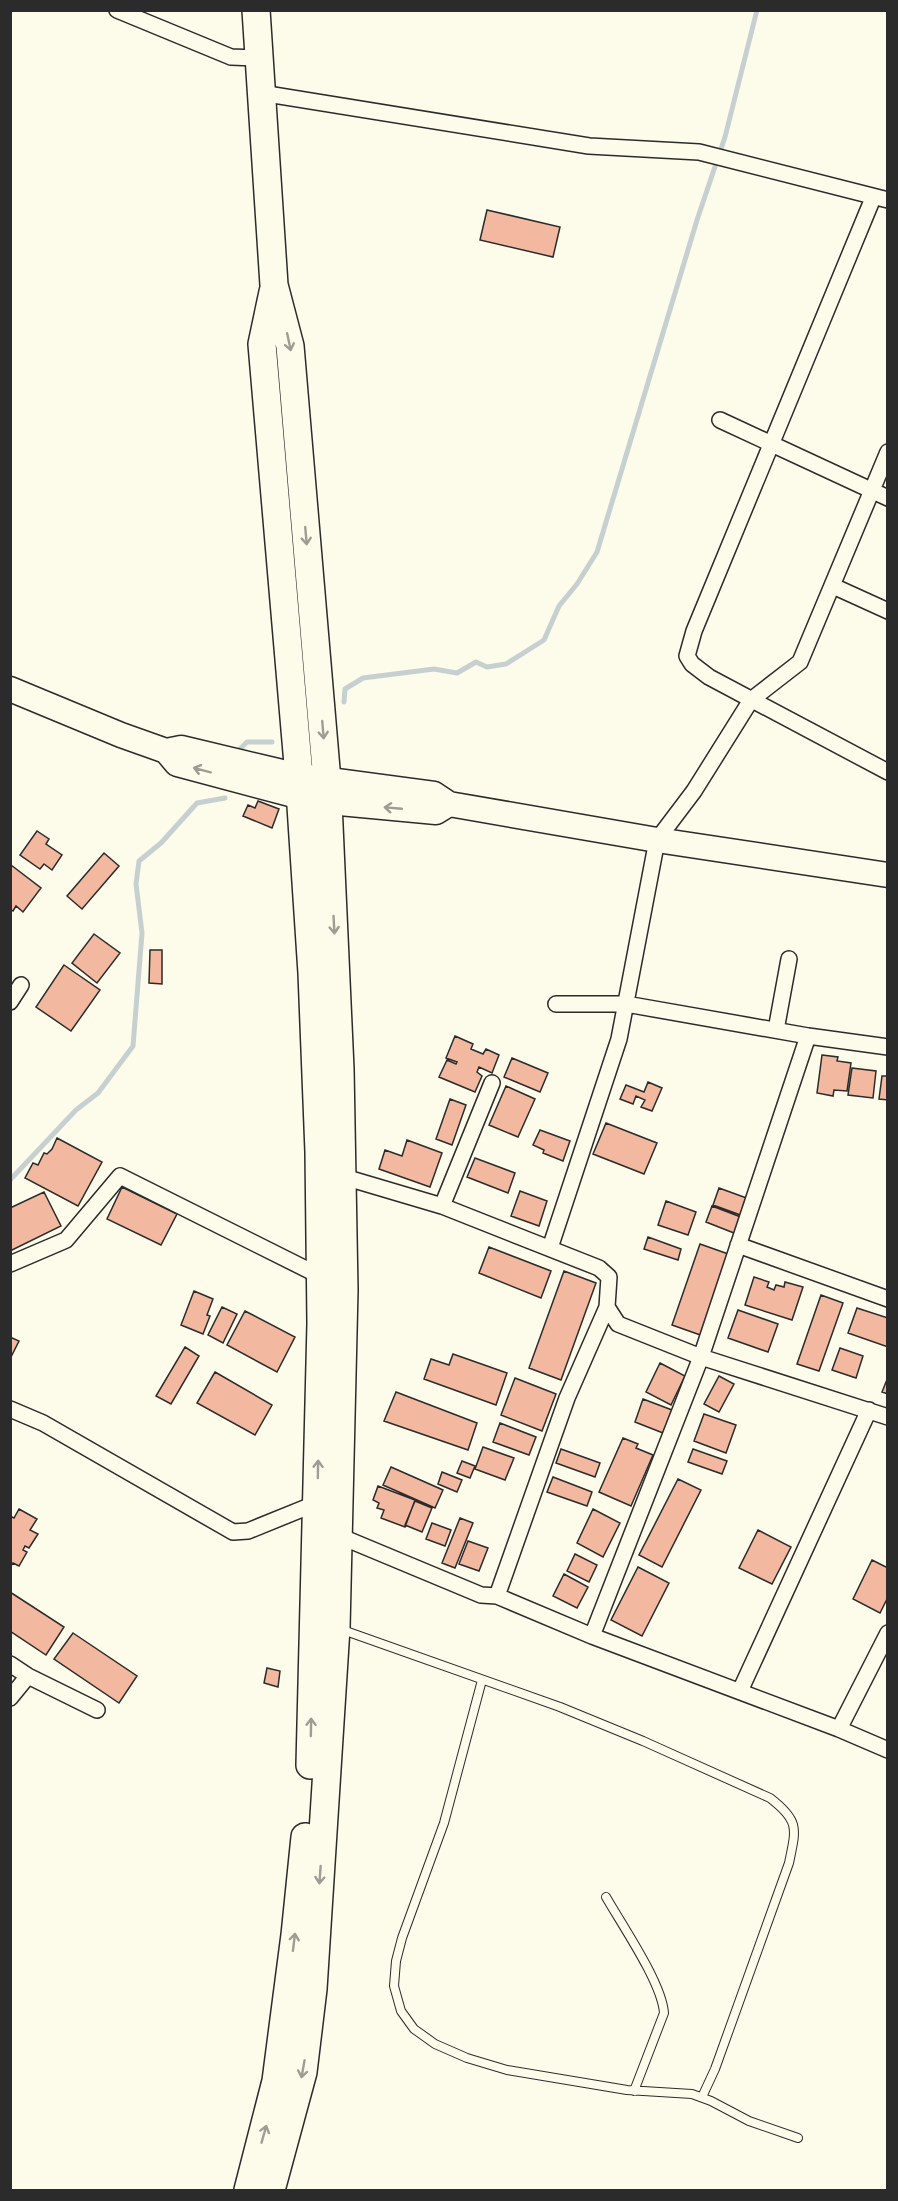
<svg xmlns="http://www.w3.org/2000/svg" width="898" height="2201" font-family="Poppins,sans-serif">
<style>
.lines{fill:none;stroke-linecap:round;stroke-linejoin:round}
.stream{stroke:#c7d0d0;stroke-width:5}
.building{fill:#f2b8a0;stroke:#2b2b2b;stroke-width:1.5}
.lane-casing{stroke:#2b2b2b;stroke-width:10}
.street-casing{stroke:#2b2b2b;stroke-width:18}
.primary-casing{stroke:#2b2b2b;stroke-width:27}
.highway-casing{stroke:#2b2b2b;stroke-width:30}
.lane{stroke:#fdfbea;stroke-width:8}
.street{stroke:#fdfbea;stroke-width:15}
.primary{stroke:#fdfbea;stroke-width:24}
.highway{stroke:#fdfbea;stroke-width:27}
.oneway{stroke:#9e9d94}
</style>
<rect width="100%" height="100%" fill="#fdfbea"/>
<g class="lines">
<!-- stream -->
<path class="stream" d="M 344,702 L 345,689 L 363,678 L 434,669 L 457,673 L 476,662 L 487,667 L 506,664 L 544,640 L 559,606 L 577,584 L 597,552 L 697,220 L 725,137 L 757,10
M 236,753 L 247,742 L 272,742
M 10,1180 L 76,1110 L 98,1093 L 133,1046 L 142,933 L 136,884 L 139,861 L 161,843 L 197,803 L 225,798"/>
</g>
<!-- building -->
<path class="building" d="M 487,210 L 560,227 L 553,257 L 480,240 Z
M 258,801 L 279,809 L 272,828 L 243,816 L 248,805 L 255,808 Z
M 37,831 L 49,839 L 46,844 L 62,855 L 52,870 L 44,864 L 40,869 L 20,855 Z
M 104,853 L 119,866 L 82,909 L 67,896 Z
M 11,865 L 41,888 L 23,912 L 16,906 L 13,911 L 10,909 Z
M 94,934 L 120,953 L 97,983 L 72,963 Z
M 150,950 L 162,950 L 162,984 L 149,983 Z
M 64,965 L 100,990 L 71,1031 L 36,1007 Z
M 455,1036 L 473,1044 L 471,1049 L 483,1054 L 486,1049 L 499,1055 L 492,1073 L 479,1067 L 477,1072 L 482,1076 L 475,1092 L 439,1077 L 447,1060 L 456,1064 L 457,1062 L 446,1058 Z
M 822,1055 L 838,1057 L 837,1061 L 851,1063 L 847,1091 L 834,1090 L 833,1096 L 817,1093 Z
M 512,1058 L 548,1073 L 540,1092 L 504,1077 Z
M 852,1068 L 876,1071 L 873,1098 L 848,1095 Z
M 882,1076 L 888,1076 L 888,1100 L 879,1099 Z
M 648,1082 L 662,1088 L 652,1111 L 641,1107 L 645,1100 L 636,1096 L 633,1104 L 620,1099 L 626,1085 L 644,1092 Z
M 506,1086 L 535,1099 L 518,1137 L 489,1125 Z
M 450,1099 L 466,1105 L 452,1145 L 436,1139 Z
M 606,1123 L 657,1143 L 644,1174 L 593,1154 Z
M 540,1130 L 570,1141 L 563,1161 L 543,1153 L 544,1150 L 533,1145 Z
M 57,1138 L 102,1162 L 78,1206 L 25,1178 L 33,1163 L 38,1165 L 44,1153 L 47,1154 L 52,1149 Z
M 407,1140 L 442,1153 L 430,1187 L 379,1169 L 385,1150 L 402,1156 Z
M 475,1158 L 515,1173 L 508,1193 L 467,1177 Z
M 122,1187 L 177,1214 L 161,1245 L 107,1219 Z
M 719,1188 L 752,1200 L 746,1217 L 713,1205 Z
M 520,1191 L 547,1201 L 539,1226 L 511,1216 Z
M 44,1192 L 61,1226 L 10,1251 L 10,1208 Z
M 666,1201 L 696,1212 L 688,1235 L 658,1225 Z
M 712,1206 L 746,1219 L 739,1235 L 706,1222 Z
M 648,1237 L 681,1249 L 678,1260 L 644,1249 Z
M 700,1244 L 734,1256 L 706,1337 L 672,1325 Z
M 489,1247 L 551,1271 L 541,1298 L 479,1273 Z
M 564,1271 L 596,1283 L 561,1380 L 529,1368 Z
M 754,1277 L 769,1282 L 767,1287 L 774,1290 L 776,1285 L 784,1287 L 785,1282 L 803,1287 L 792,1320 L 745,1305 Z
M 194,1291 L 213,1299 L 207,1315 L 210,1316 L 203,1334 L 181,1325 Z
M 821,1295 L 843,1303 L 819,1371 L 797,1364 Z
M 222,1307 L 237,1314 L 223,1343 L 208,1335 Z
M 857,1308 L 888,1318 L 888,1347 L 848,1333 Z
M 738,1310 L 778,1324 L 768,1352 L 728,1338 Z
M 245,1311 L 295,1337 L 277,1372 L 227,1345 Z
M 10,1337 L 19,1341 L 10,1359 Z
M 185,1347 L 199,1356 L 171,1404 L 156,1396 Z
M 840,1348 L 863,1356 L 856,1378 L 832,1370 Z
M 453,1354 L 507,1373 L 496,1405 L 424,1379 L 431,1359 L 449,1365 Z
M 660,1363 L 685,1376 L 671,1405 L 646,1392 Z
M 215,1372 L 272,1405 L 255,1435 L 197,1403 Z
M 719,1376 L 734,1384 L 719,1412 L 704,1404 Z
M 888,1377 L 888,1394 L 882,1392 Z
M 515,1378 L 556,1394 L 542,1431 L 501,1415 Z
M 396,1392 L 477,1423 L 468,1450 L 384,1421 Z
M 643,1399 L 672,1410 L 663,1433 L 635,1422 Z
M 704,1414 L 736,1425 L 726,1453 L 694,1441 Z
M 500,1423 L 536,1437 L 529,1455 L 493,1442 Z
M 623,1438 L 638,1444 L 636,1448 L 653,1455 L 631,1506 L 599,1492 Z
M 483,1447 L 514,1458 L 505,1480 L 475,1469 Z
M 561,1449 L 600,1463 L 595,1477 L 556,1463 Z
M 693,1449 L 727,1461 L 722,1474 L 688,1462 Z
M 462,1461 L 475,1466 L 470,1478 L 457,1473 Z
M 391,1467 L 443,1490 L 435,1508 L 383,1485 Z
M 442,1472 L 462,1480 L 457,1492 L 438,1484 Z
M 553,1477 L 592,1492 L 587,1506 L 547,1492 Z
M 678,1479 L 701,1490 L 662,1567 L 639,1555 Z
M 378,1486 L 415,1500 L 405,1527 L 381,1518 L 384,1510 L 377,1508 L 379,1503 L 373,1500 Z
M 415,1501 L 432,1508 L 422,1532 L 405,1525 Z
M 19,1509 L 37,1519 L 30,1530 L 38,1534 L 29,1548 L 25,1546 L 23,1550 L 27,1552 L 19,1566 L 13,1563 L 10,1567 L 10,1516 L 14,1518 Z
M 593,1509 L 620,1523 L 603,1557 L 577,1543 Z
M 460,1518 L 473,1523 L 455,1568 L 442,1563 Z
M 432,1523 L 451,1530 L 445,1546 L 426,1539 Z
M 758,1530 L 791,1547 L 772,1584 L 739,1568 Z
M 468,1541 L 488,1548 L 479,1571 L 459,1564 Z
M 575,1554 L 597,1565 L 589,1582 L 567,1571 Z
M 872,1560 L 888,1568 L 888,1597 L 880,1613 L 853,1599 Z
M 638,1567 L 669,1583 L 642,1636 L 611,1620 Z
M 564,1574 L 588,1587 L 577,1608 L 553,1596 Z
M 10,1592 L 64,1627 L 46,1655 L 10,1631 Z
M 73,1633 L 137,1676 L 119,1703 L 54,1659 Z
M 267,1668 L 280,1671 L 278,1687 L 264,1683 Z"/>
<g class="lines">
<!-- lane casing -->
<g class="lane-casing">
<path id="lane" d="M 340,1629 L 560,1707 L 643,1741 L 770,1798 C 800,1821 796,1829 789,1863 L 715,2069 L 702,2097
M 482,1680 L 444,1823 L 402,1938 L 396,1961 L 394,1986 L 401,2011 L 414,2029 L 435,2044 L 467,2058 L 507,2070 L 627,2090 L 692,2094 L 711,2101 L 749,2121 L 798,2138
M 606,1897 C 622,1925 662,1983 664,2013 L 634,2091"/>
</g>
<!-- street casing -->
<g class="street-casing">
<path id="street" d="M 117,10 L 231,57 L 259,58
M 261,93 L 589,146 L 699,152 L 888,200
M 873,198 L 694,631 L 687,656 L 692,664 L 709,677 L 888,772
M 720,420 L 888,498
M 833,586 L 888,611
M 10,1002 L 21,985
M 556,1004 L 626,1004 L 808,1036 L 888,1047
M 776,1030 L 789,959
M 338,1177 L 344,1177 L 442,1206 L 599,1268 L 609,1277 L 607,1307 L 618,1324 L 701,1357 L 888,1417
M 442,1206 L 492,1083
M 738,1245 L 888,1299
M 550,1248 L 619,1039 L 657,840 L 694,791 L 751,700 L 800,662 L 888,452
M 10,1264 L 66,1240 L 120,1176 L 320,1276
M 10,1409 L 43,1423 L 233,1532 L 248,1531 L 317,1503
M 337,1535 L 481,1595 L 497,1596 L 592,1636 L 701,1357 L 808,1036
M 497,1596 L 567,1398 L 607,1307
M 592,1636 L 839,1729 L 888,1750
M 10,1664 L 28,1676 L 97,1710
M 740,1691 L 869,1410
M 10,1698 L 28,1676
M 839,1729 L 888,1633"/>
</g>
<!-- primary casing -->
<g class="primary-casing">
<path id="primary" d="M 10,689 L 121,735 L 166,751 L 177,764 L 301,797 L 329,802 L 436,812 L 449,804
M 166,751 L 181,748 L 299,776 L 434,794 L 449,804 L 657,840 L 888,875"/>
</g>
<!-- highway casing -->
<g class="highway-casing">
<path id="highway" d="M 256,10 L 274,285 L 290,346 L 327,781 L 340,1069 L 344,1290 L 336,1628 L 313,1989 L 303,2072 L 271,2190
M 273,292 L 262,344 L 299,776 L 312,973 L 319,1152 L 321,1323 L 310,1765
M 248,2190 L 276,2081 L 295,1935 L 305,1837"/>
</g>
<!-- lane -->
<use href="#lane" class="lane"/>
<!-- street -->
<use href="#street" class="street"/>
<!-- primary -->
<use href="#primary" class="primary"/>
<!-- highway -->
<use href="#highway" class="highway"/>
</g>
<!-- one-way arrows -->
<defs><path id="oneway-shaft" d="M-6 0H5M1.5-3L5.5 0L1.5 3" fill="none" stroke-width="1.6" stroke-linecap="round" stroke-linejoin="round" transform="scale(1.5)"/></defs>
<g class="oneway">
<use href="#oneway-shaft" transform="translate(289 342) rotate(78)"/>
<use href="#oneway-shaft" transform="translate(306 536) rotate(85)"/>
<use href="#oneway-shaft" transform="translate(323 730) rotate(85)"/>
<use href="#oneway-shaft" transform="translate(202 770) rotate(-165)"/>
<use href="#oneway-shaft" transform="translate(393 808) rotate(-175)"/>
<use href="#oneway-shaft" transform="translate(334 925) rotate(87)"/>
<use href="#oneway-shaft" transform="translate(318 1469) rotate(-89)"/>
<use href="#oneway-shaft" transform="translate(311 1727) rotate(-89)"/>
<use href="#oneway-shaft" transform="translate(320 1875) rotate(94)"/>
<use href="#oneway-shaft" transform="translate(294 1942) rotate(-83)"/>
<use href="#oneway-shaft" transform="translate(303 2069) rotate(100)"/>
<use href="#oneway-shaft" transform="translate(264 2134) rotate(-74)"/>
</g>
<!-- border -->
<rect width="898" height="2201" fill="none" stroke="#2b2b2b" stroke-width="24"/>
</svg>
